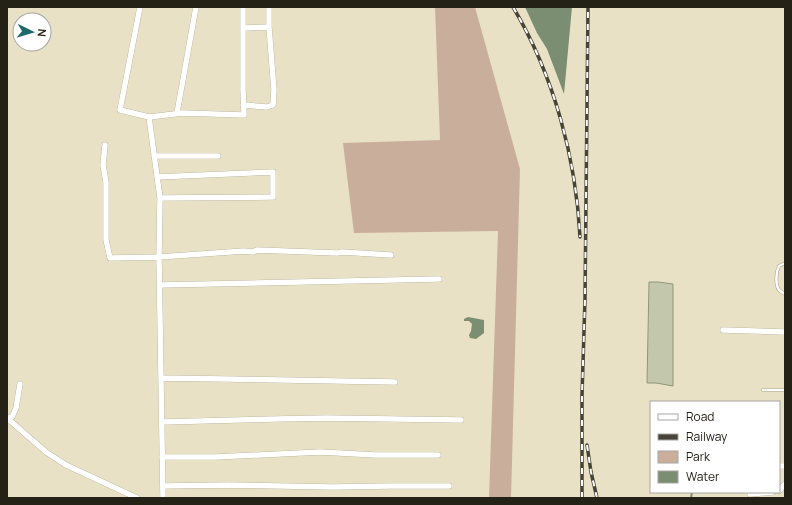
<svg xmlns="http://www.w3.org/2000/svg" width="792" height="505" font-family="Manrope,sans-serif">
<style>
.green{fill:#caae9c}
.water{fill:#7b8e71}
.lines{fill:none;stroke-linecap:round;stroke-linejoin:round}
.stream{stroke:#7b8e71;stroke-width:2}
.building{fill:#c3c7ab;stroke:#91957a}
.lane-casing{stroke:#a69e83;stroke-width:3.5}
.street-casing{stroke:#a69e83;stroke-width:6}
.lane{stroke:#fff;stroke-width:2.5}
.street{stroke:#fff;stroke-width:5.5}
.rail-casing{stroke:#474336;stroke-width:3.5}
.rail{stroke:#fff;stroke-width:2;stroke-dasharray:6;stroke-linecap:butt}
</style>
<rect width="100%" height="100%" fill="#e9e1c5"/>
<!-- green -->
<path class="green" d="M 435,7 L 475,7 L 520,169 L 511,498 L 489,498 L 498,231 L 354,233 L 343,143 L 440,140 Z"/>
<!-- water -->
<path class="water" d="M 525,7 L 572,7 L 564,94 L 547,49 L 537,33 Z
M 468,317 L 484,320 L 484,333 L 476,339 L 470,338 L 469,335 L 471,331 L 472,324 L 469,321 L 464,321 L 464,319 Z"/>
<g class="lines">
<!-- stream -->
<path class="stream" d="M 691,498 L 692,492"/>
</g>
<!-- building -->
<path class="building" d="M 649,282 L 658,282 L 673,284 L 673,386 L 656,383 L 647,383 Z"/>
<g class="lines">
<!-- lane casing -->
<g class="lane-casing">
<path id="lane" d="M 785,263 L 779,266 C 776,272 775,284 779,290 C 781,292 783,293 785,294
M 763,390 L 785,390"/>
</g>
<!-- street casing -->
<g class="street-casing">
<path id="street" d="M 140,7 L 120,110 L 149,117 L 160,198 L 159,257 L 163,498
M 244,28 L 269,27 L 269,7
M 243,105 L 267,107 L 273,105 L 274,90 L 269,27
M 177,113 L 196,7
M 149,117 L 183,113 L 244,115 L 243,90 L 243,7
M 105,145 L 103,165 L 106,182 L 106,240 L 110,258 L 159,257 L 244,251 L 253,252 L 257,250 L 337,253 L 342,252 L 391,255
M 154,156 L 218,156
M 157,177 L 273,172 L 273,197 L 160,198
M 160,285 L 439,279
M 723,330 L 785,332
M 161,378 L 395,382
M 7,418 L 46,452 L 66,465 L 137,498
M 7,418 L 12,417 L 16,408 L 20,384
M 162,422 L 275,419 L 327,418 L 461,420
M 162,457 L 215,457 L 320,452 L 376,455 L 438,455
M 779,466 L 785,466
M 163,486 L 228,485 L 333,487 L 390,486 L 449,486
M 779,491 L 785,484
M 750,492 L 750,494 L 773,492"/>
</g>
<!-- lane -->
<use href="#lane" class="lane"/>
<!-- street -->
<use href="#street" class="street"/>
<!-- rail casing -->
<g class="rail-casing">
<path id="rail" d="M 513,7 C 554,76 576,158 580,237
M 587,445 L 591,472 L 597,498
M 582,498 L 582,395 L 585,299 L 588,7"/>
</g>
<!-- rail -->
<use href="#rail" class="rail"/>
</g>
<!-- border -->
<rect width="792" height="505" fill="none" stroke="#242117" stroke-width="16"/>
<!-- legend -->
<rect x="650" y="401" width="130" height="92" fill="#ffffff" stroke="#a7a6a2"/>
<rect x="658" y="414" width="20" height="6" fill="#ffffff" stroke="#a7a6a2"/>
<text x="686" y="421" font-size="12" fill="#242117">Road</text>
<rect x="658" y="434" width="20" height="6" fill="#474336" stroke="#a7a6a2"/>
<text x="686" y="441" font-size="12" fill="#242117">Railway</text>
<rect x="658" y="451" width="20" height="12" fill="#caae9c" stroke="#a7a6a2"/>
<text x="686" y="461" font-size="12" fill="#242117">Park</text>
<rect x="658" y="471" width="20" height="12" fill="#7b8e71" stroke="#a7a6a2"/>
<text x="686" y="481" font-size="12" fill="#242117">Water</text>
<!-- north arrow -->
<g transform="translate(32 32) rotate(95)"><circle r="19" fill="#ffffff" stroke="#a7a6a2"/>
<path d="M0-3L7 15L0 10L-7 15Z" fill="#1d6a6a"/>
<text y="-6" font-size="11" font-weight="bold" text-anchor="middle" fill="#242117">N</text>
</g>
</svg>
